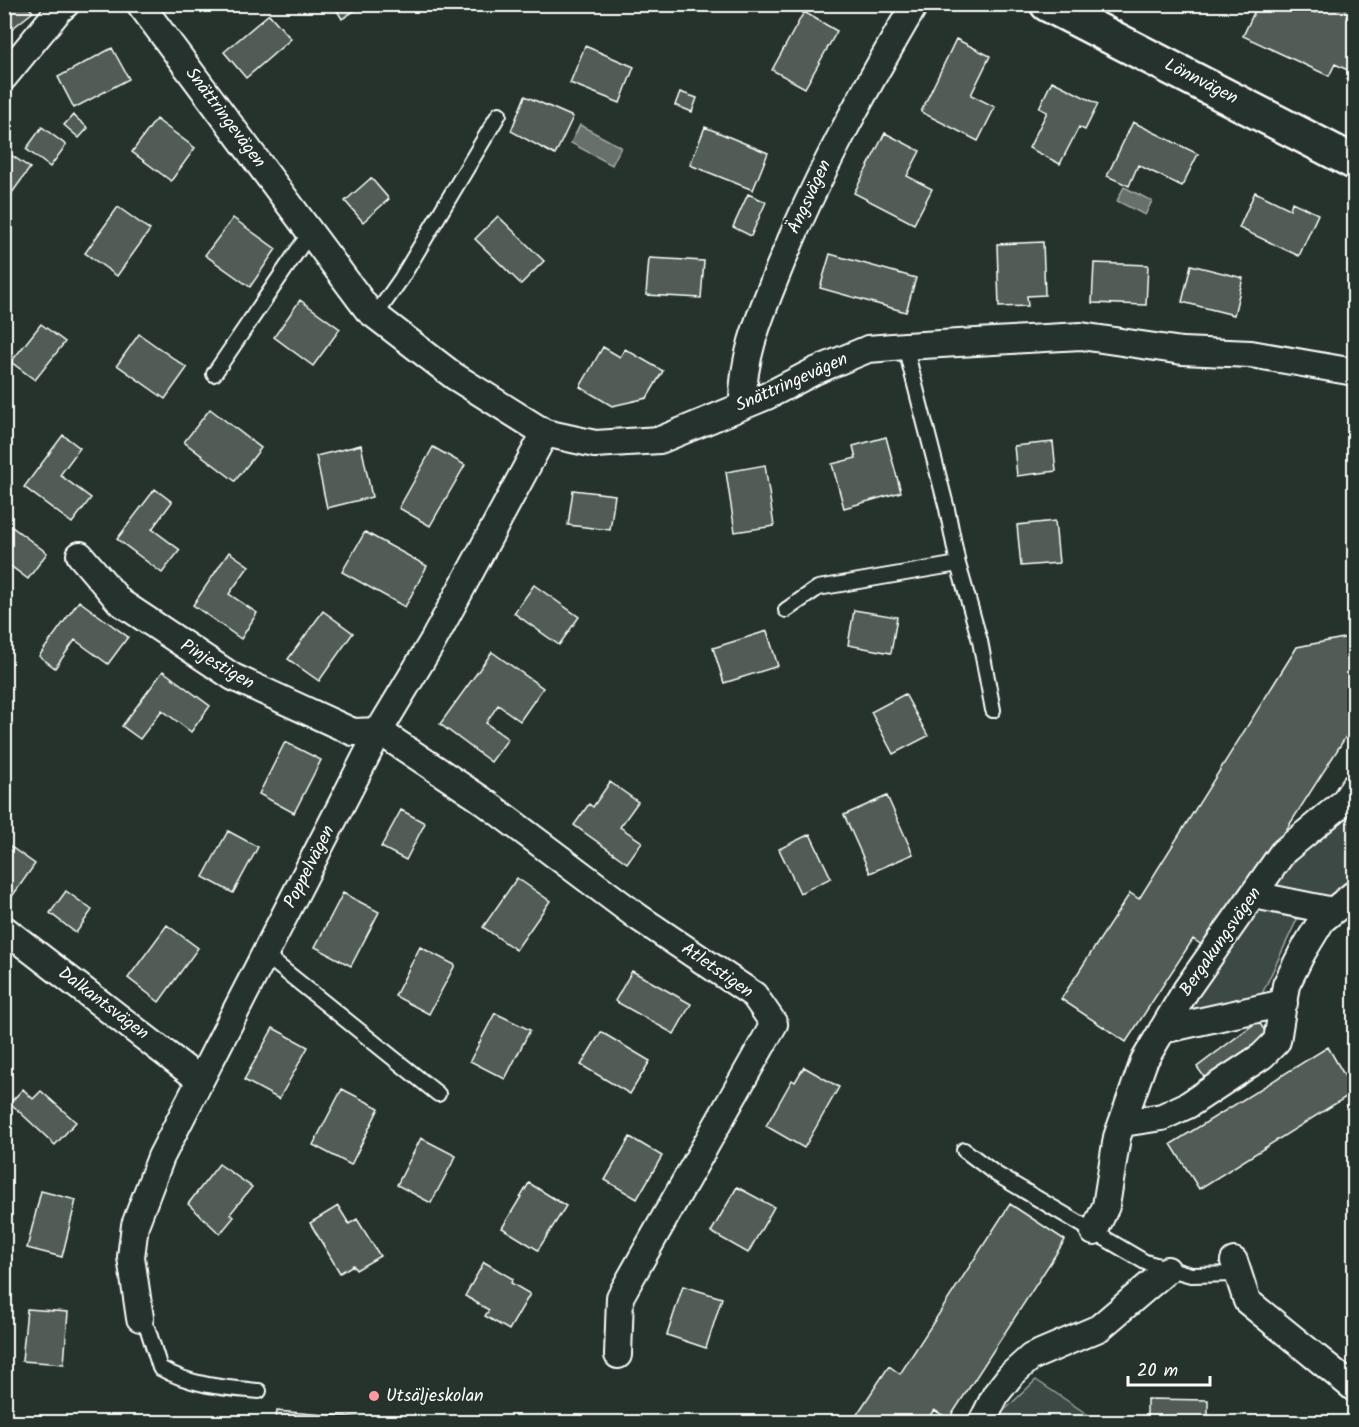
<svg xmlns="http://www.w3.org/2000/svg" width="1359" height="1427" font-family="Kalam,sans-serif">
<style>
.green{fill:#3e4944;stroke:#9ea4a2;stroke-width:1.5}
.water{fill:#67706c;stroke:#a4a9a7;stroke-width:1.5}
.building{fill:#515c57;stroke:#fff;stroke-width:1.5}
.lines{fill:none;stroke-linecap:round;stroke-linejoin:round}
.service-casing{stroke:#fff;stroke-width:18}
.minor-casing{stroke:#fff;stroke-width:30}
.tertiary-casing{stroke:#fff;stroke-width:38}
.service{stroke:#26332d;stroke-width:14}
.minor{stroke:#26332d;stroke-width:26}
.tertiary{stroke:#26332d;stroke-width:33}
.poi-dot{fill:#ff9aa2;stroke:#26332d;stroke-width:2}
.labels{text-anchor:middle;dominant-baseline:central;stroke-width:4.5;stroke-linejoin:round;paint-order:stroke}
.street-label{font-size:18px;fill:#fff;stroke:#26332d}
.poi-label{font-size:18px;fill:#fff;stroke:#26332d;text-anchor:start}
</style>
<rect width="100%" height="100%" fill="#26332d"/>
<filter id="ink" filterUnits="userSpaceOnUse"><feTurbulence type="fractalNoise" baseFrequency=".0167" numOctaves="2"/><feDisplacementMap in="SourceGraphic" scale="12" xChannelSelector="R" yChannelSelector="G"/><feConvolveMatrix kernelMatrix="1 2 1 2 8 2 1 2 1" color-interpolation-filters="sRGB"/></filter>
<g filter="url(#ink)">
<!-- green -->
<path class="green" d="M 1354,789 L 1354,880 L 1325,904 L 1266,889 Z
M 1253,907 L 1300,913 L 1260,998 L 1183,1016 Z
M 1036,1380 L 1096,1420 L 1094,1422 L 992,1422 Z"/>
<!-- water -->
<path class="water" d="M 580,125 L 621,147 L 612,165 L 571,143 Z
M 1124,187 L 1152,201 L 1145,215 L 1117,201 Z"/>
<!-- building -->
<path class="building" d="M 11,4 L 26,4 L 33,12 L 4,35 L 4,10 Z
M 333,4 L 365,4 L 342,19 Z
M 1258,4 L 1297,4 L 1316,13 L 1320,4 L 1354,7 L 1354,73 L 1335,64 L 1329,76 L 1243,36 Z
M 804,12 L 837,31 L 805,88 L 772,70 Z
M 269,14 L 291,39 L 246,78 L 224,52 Z
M 956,39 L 990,56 L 971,95 L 995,107 L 978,141 L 921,112 Z
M 585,46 L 634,67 L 620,103 L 570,83 Z
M 112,48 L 129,79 L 74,108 L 58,77 Z
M 1052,81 L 1098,104 L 1085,130 L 1079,127 L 1060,164 L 1029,148 L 1047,112 L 1039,108 Z
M 680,92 L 697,98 L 692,112 L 675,105 Z
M 525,96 L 573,117 L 555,155 L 511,131 Z
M 73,115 L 88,128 L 79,138 L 64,125 Z
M 156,119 L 195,148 L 171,181 L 132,152 Z
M 1133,122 L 1198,154 L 1182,186 L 1138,165 L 1129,186 L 1107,176 Z
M 42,127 L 66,145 L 50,167 L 26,149 Z
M 705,127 L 768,153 L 753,190 L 690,165 Z
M 885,133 L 920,151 L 907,176 L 932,189 L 914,224 L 854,193 Z
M 4,150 L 30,168 L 4,204 Z
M 371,178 L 389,199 L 363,222 L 345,201 Z
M 1255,192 L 1290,209 L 1292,202 L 1318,214 L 1299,256 L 1239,228 Z
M 748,194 L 766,202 L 751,236 L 733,227 Z
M 118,207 L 150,230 L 117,276 L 85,253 Z
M 498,216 L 544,261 L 521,284 L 475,239 Z
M 233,218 L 276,249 L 250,287 L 205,255 Z
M 1043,242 L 1045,295 L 1027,296 L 1028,306 L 999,307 L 997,244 Z
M 830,254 L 916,278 L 906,312 L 820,288 Z
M 649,258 L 704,261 L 701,298 L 646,295 Z
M 1094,263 L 1148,265 L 1146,305 L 1092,303 Z
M 1191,265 L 1243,278 L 1234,315 L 1182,302 Z
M 300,300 L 340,329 L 313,366 L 274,337 Z
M 41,324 L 65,342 L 35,380 L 11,362 Z
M 139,334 L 187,368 L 165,399 L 117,365 Z
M 603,347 L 620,357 L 625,349 L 663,371 L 647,398 L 612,406 L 580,387 Z
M 210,409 L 261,448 L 235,481 L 184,442 Z
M 63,435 L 80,448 L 60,475 L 91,498 L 72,523 L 24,487 Z
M 886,437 L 901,492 L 844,508 L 832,464 L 856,458 L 853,446 Z
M 1053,442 L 1056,471 L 1017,476 L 1014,446 Z
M 361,445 L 372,497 L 327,508 L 316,456 Z
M 433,447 L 465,465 L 430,526 L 399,508 Z
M 765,465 L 774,526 L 735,532 L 726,472 Z
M 155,489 L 172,502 L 152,529 L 180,550 L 162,573 L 117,539 Z
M 573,490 L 615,495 L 610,530 L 568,525 Z
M 4,521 L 47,553 L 28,579 L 4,561 Z
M 1055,521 L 1059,563 L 1021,566 L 1017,525 Z
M 365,532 L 427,566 L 405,607 L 342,572 Z
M 229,552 L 249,566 L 229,594 L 257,613 L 241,639 L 193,605 Z
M 534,585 L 579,617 L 559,645 L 514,613 Z
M 79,601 L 128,637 L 108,664 L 75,640 L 55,668 L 39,656 Z
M 854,610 L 897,617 L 891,653 L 848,645 Z
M 323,611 L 353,633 L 319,681 L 288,659 Z
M 767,631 L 778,666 L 724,683 L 713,648 Z
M 1354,636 L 1354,724 L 1209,950 L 1193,939 L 1126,1042 L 1061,999 L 1130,893 L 1139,899 L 1297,647 Z
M 492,652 L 543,688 L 520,721 L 498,705 L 486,723 L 508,739 L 491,762 L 440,724 Z
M 163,671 L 210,706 L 191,732 L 162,710 L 140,739 L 122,726 Z
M 905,694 L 928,736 L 893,754 L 871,712 Z
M 285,742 L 321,760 L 294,813 L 259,794 Z
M 610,782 L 638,802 L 620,827 L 642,842 L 627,863 L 574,825 L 589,804 L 593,807 Z
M 887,796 L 913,854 L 870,873 L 844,815 Z
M 401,810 L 425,823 L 406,860 L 381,847 Z
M 228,831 L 258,847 L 233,893 L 203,877 Z
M 810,834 L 831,878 L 800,893 L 779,849 Z
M 4,842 L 35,864 L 11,898 L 4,893 Z
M 517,878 L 550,901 L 516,950 L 483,927 Z
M 66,891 L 92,910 L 76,933 L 50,913 Z
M 343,893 L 379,912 L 351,966 L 315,947 Z
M 167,925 L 198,948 L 159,1002 L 128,978 Z
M 420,947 L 455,965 L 429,1014 L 395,996 Z
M 632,971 L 691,1004 L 674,1034 L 615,1001 Z
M 495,1013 L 530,1030 L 505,1079 L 470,1061 Z
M 1258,1021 L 1271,1039 L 1210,1085 L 1197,1067 Z
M 273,1028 L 308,1047 L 279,1099 L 244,1080 Z
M 601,1032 L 650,1061 L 630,1094 L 581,1065 Z
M 1328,1047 L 1354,1092 L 1199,1189 L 1171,1144 Z
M 804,1067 L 839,1087 L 804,1148 L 766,1126 L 792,1080 L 795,1082 Z
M 23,1089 L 33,1099 L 41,1091 L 76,1122 L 55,1145 L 10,1103 Z
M 342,1089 L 379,1108 L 351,1165 L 313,1145 Z
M 630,1137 L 662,1156 L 637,1199 L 605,1180 Z
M 421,1138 L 456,1156 L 431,1203 L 397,1185 Z
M 219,1164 L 252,1187 L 230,1214 L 234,1217 L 220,1234 L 188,1204 Z
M 529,1183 L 566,1206 L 538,1250 L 502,1228 Z
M 737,1187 L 774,1207 L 748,1253 L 711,1232 Z
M 41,1191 L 76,1200 L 62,1257 L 27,1248 Z
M 1010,1204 L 1065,1240 L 949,1419 L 934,1410 L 925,1422 L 852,1422 L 889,1366 L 900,1374 Z
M 338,1206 L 349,1224 L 357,1219 L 380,1256 L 356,1270 L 353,1265 L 340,1273 L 310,1223 Z
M 484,1262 L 513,1279 L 511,1283 L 530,1294 L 509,1330 L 485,1316 L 489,1310 L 465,1296 Z
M 683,1286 L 722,1298 L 706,1348 L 667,1335 Z
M 27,1309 L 68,1312 L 64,1364 L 22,1361 Z
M 1147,1399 L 1208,1400 L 1208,1422 L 1147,1422 Z
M 277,1411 L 410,1422 L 275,1422 Z"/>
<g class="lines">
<!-- service casing -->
<g class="service-casing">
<path id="service" d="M 375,316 L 401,279 L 499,114
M 214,374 L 311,231
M 958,564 L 980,641 L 993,710
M 786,610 L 818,588 L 958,564 L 947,509 L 905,346
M 265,955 L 438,1094
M 964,1150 L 996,1174 L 1145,1262 L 1191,1275 L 1238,1274
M 140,1318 L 148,1330 L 160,1368 C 192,1386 224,1388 259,1391"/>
</g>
<!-- minor casing -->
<g class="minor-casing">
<path id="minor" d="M 140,4 L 368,310 L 454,376 L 545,433 L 595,444 L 660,440 L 767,396 L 815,371 L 868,349 L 905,346 L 1081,336 L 1182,351 L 1251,354 L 1354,372
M 4,77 L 59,10 L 66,4
M 743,404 C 742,360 758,321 774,281 C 812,184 862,94 915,4
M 80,555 L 120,602 L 233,677 L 353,732 L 379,731 L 482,800 L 638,917 L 754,995 L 774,1024 L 620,1297 L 618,1355
M 1254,895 L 1333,911
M 4,929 L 200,1080
M 1162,1030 L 1284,1003
M 1123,1123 L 1162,1117 L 1188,1105 L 1262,1056 L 1277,1041 L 1286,985 L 1302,953 L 1322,920 L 1354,894
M 1094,1232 L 1106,1206 L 1117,1137 L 1144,1061 L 1186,990 L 1283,852 L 1344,802 L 1354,787
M 1234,1261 L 1247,1301 L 1354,1388
M 140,1318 L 131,1257 L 135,1225 L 161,1157 L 379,731 L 433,641 L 545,433
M 982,1422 L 996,1394 L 1010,1376 L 1031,1357 L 1099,1328 L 1167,1270"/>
</g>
<!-- tertiary casing -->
<g class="tertiary-casing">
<path id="tertiary" d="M 1047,4 L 1354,162"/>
</g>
<!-- service -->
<use href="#service" class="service"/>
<!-- minor -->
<use href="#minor" class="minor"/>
<!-- tertiary -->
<use href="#tertiary" class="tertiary"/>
</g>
</g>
<!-- markers -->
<circle class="poi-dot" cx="374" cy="1396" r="6"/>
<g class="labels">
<!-- street labels -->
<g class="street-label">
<text transform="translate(1201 82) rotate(27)">Lönnvägen</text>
<text transform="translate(225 118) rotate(53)">Snättringevägen</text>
<text transform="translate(810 197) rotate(-65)">Ängsvägen</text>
<text transform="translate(792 383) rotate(-24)">Snättringevägen</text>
<text transform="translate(217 665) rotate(30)">Pinjestigen</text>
<text transform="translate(310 867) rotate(-63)">Poppelvägen</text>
<text transform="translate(1221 942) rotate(-55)">Bergakungsvägen</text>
<text transform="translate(717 971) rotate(35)">Atletstigen</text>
<text transform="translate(103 1004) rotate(37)">Dalkantsvägen</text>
</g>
<!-- poi labels -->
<g class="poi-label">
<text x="386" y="1396">Utsäljeskolan</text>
</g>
</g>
<!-- margin -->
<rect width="1359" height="1427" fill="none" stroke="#26332d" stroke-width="24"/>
<rect x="12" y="12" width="1335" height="1403" fill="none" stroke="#fff" stroke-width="2" filter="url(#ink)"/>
<!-- scale -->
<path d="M1128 1376v9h82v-9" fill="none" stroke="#ffffff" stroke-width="3"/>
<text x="1137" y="1376" font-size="18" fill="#ffffff" stroke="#26332d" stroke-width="4.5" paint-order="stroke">20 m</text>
</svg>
